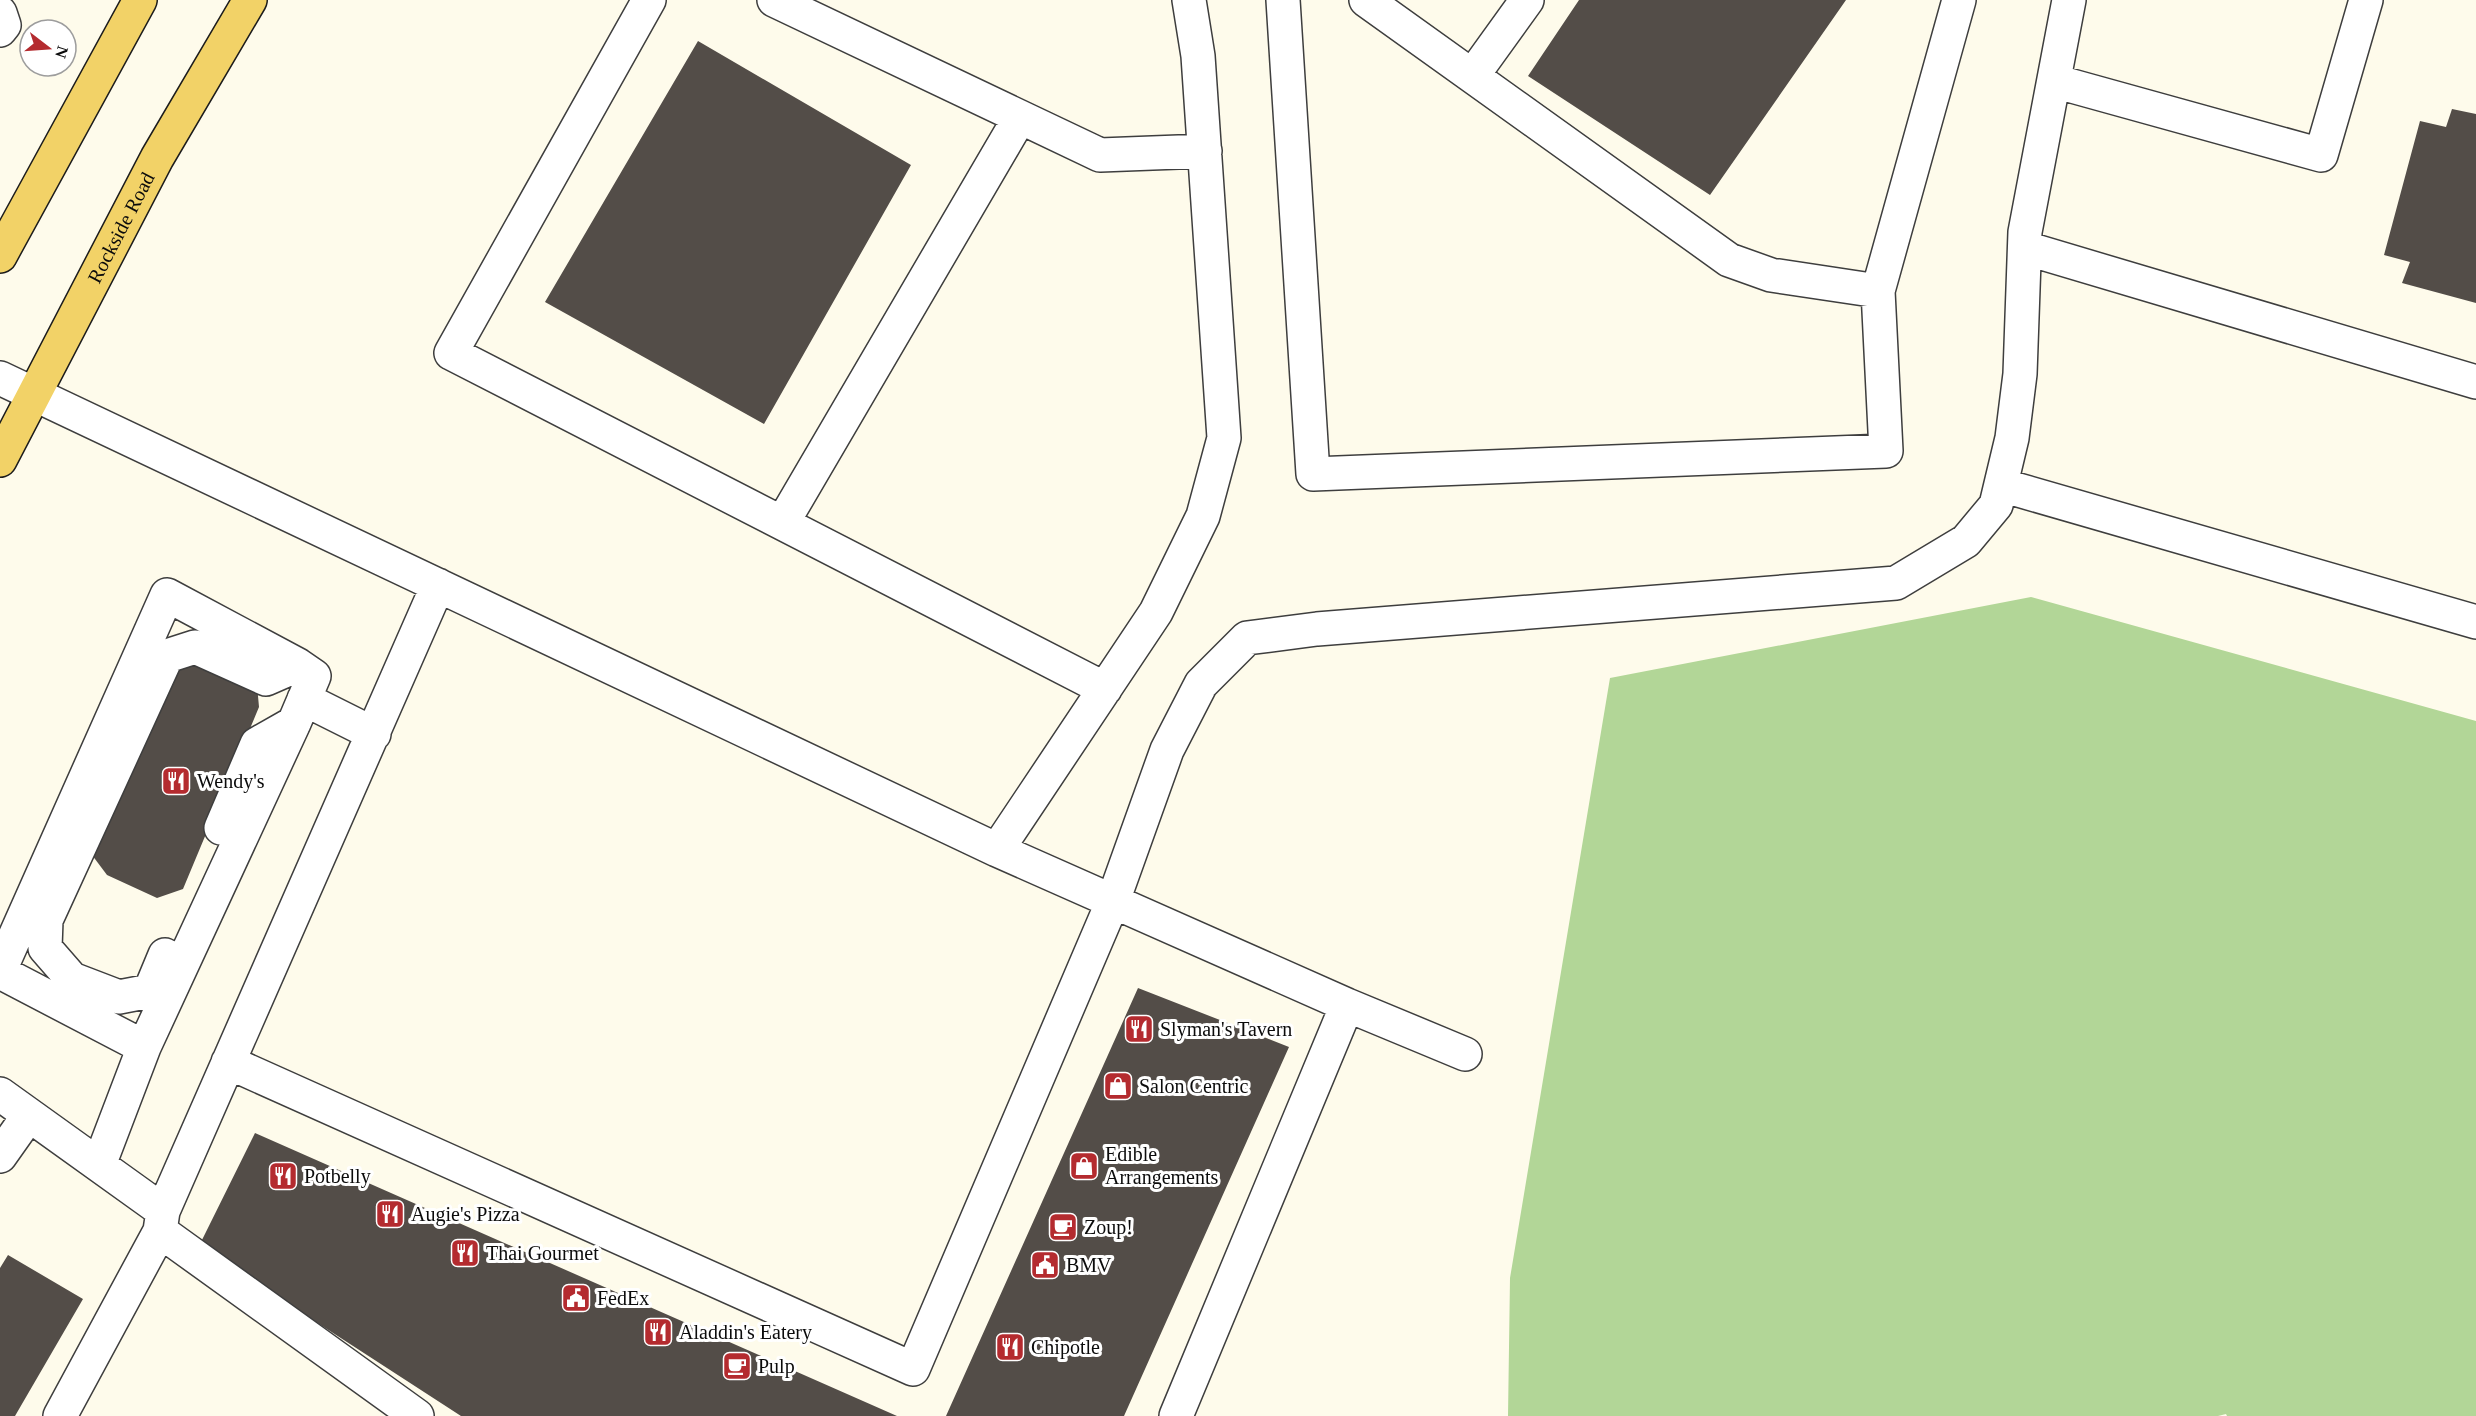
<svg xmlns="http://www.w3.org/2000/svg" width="2476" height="1416" font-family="'Times New Roman',serif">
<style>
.forest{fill:#b2d697}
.building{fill:#534d48}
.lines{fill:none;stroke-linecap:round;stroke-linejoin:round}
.minor-casing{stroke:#3e3e3e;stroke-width:36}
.major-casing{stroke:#1c1c1c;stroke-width:36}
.minor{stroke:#fff;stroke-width:33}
.major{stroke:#f2d267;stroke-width:33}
.labels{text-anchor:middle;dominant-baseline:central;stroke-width:6;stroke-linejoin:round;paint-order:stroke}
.street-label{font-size:20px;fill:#0b0b0b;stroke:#fff}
.poi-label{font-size:20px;fill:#0b0b0b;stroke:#fff;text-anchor:start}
</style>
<rect width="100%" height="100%" fill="#fefbeb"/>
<!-- forest -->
<path class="forest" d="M 2031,597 L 2476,721 L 2476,1416 L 2227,1416 L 2226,1414 L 2218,1416 L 1508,1416 L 1510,1278 L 1610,678 Z"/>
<!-- building -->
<path class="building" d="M 1579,0 L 1846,0 L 1710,195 L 1528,76 Z
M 698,41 L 911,165 L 764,424 L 545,302 Z
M 2452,109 L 2476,114 L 2476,303 L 2402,283 L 2410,262 L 2384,255 L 2420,121 L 2446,127 Z
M 195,657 L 257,685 L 259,707 L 183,889 L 157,898 L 107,875 L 92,855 L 176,664 Z
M 1138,988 L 1289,1047 L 1124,1416 L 946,1416 Z
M 255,1133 L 897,1416 L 461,1416 L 199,1246 Z
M 8,1255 L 83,1299 L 15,1416 L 0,1416 L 0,1268 Z"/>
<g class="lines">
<!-- minor casing -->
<g class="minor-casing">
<path id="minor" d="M 649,0 L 451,353 L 1105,689
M 774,0 L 1100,155 L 1205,151
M 1283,0 L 1313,474 L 1886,451 L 1878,291 L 1959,0
M 1366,0 L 1729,260 L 1771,275 L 1878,291
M 0,13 L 4,25 L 0,30
M 1473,75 L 1527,0
M 2054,81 L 2321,155 L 2366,0
M 2025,248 L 2476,382
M 0,378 L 997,850 L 1347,1005 L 1465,1054
M 2001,485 L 2476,622
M 783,522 L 1020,117
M 304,699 L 374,734
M 221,828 L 257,744 L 294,723
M 997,850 L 1156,612 L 1203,516 L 1224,438 L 1198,56 L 1189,0
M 165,955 L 150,991 L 119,997 L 72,979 L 45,948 L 46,920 L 167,656 L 195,647 L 266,679 L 298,665
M 0,970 L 167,595 L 298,665 L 314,676 L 294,723 L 144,1047 L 99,1165
M 0,972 L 144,1047
M 228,1062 L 913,1369 L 1113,901 L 1167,750 L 1201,684 L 1247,638 L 1317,629 L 1896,583 L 1966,541 L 1996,505 L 2012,438 L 2020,374 L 2025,232 L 2069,0
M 0,1094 L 163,1211 L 160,1231 L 417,1416
M 0,1156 L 29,1115
M 163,1211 L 438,585
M 60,1416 L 160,1231
M 1176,1416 L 1347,1005"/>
</g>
<!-- major casing -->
<g class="major-casing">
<g id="major">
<path d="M 0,256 L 140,0"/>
<path id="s1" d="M 0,460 L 157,158 L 250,0"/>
</g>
</g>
<!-- minor -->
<use href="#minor" class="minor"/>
<!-- major -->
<use href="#major" class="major"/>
</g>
<!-- icons -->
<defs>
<g id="restaurant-square" transform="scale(1.5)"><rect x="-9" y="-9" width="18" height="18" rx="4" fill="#b42b2f" stroke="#fff"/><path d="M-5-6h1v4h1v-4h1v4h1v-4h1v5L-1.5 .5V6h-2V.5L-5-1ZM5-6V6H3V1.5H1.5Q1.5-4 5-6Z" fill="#fff"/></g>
<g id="shop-square" transform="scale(1.5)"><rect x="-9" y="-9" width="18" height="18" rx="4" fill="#b42b2f" stroke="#fff"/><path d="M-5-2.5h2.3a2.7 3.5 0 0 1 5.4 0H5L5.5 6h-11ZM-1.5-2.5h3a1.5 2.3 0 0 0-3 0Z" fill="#fff"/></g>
<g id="cafe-square" transform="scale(1.5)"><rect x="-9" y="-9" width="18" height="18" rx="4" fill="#b42b2f" stroke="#fff"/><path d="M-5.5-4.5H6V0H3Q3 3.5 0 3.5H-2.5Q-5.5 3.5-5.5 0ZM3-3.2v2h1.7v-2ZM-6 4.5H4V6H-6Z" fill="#fff"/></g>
<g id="civic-square" transform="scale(1.5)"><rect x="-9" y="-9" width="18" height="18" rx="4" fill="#b42b2f" stroke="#fff"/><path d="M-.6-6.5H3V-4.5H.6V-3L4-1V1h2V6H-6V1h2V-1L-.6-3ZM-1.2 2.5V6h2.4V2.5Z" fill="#fff"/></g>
</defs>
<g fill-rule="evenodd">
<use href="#restaurant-square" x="176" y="781"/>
<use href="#restaurant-square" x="1139" y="1029"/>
<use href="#shop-square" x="1118" y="1086"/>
<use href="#shop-square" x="1084" y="1166"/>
<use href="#restaurant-square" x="283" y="1176"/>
<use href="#restaurant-square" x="390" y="1214"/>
<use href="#cafe-square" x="1063" y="1227"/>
<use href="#restaurant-square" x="465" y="1253"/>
<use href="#civic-square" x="1045" y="1265"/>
<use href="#civic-square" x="576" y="1298"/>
<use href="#restaurant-square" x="658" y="1332"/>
<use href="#restaurant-square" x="1010" y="1347"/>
<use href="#cafe-square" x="737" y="1366"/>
</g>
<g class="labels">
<!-- street labels -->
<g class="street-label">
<text stroke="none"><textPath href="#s1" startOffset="262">Rockside Road</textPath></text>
</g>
<!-- poi labels -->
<g class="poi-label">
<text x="197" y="781">Wendy's</text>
<text x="1160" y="1029">Slyman's Tavern</text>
<text x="1139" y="1086">Salon Centric</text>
<text x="1105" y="1154">Edible<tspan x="1105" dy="23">Arrangements</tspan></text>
<text x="304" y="1176">Potbelly</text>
<text x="411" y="1214">Augie's Pizza</text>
<text x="1084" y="1227">Zoup!</text>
<text x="486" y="1253">Thai Gourmet</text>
<text x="1066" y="1265">BMV</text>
<text x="597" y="1298">FedEx</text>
<text x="679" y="1332">Aladdin's Eatery</text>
<text x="1031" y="1347">Chipotle</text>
<text x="758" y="1366">Pulp</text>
</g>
</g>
<!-- north arrow -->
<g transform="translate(48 48) rotate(107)"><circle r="28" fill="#ffffff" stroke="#9d9d9d" stroke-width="1.5"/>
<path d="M0-4.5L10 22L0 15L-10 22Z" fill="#b42b2f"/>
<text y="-9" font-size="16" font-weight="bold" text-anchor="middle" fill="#0b0b0b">N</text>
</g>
</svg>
